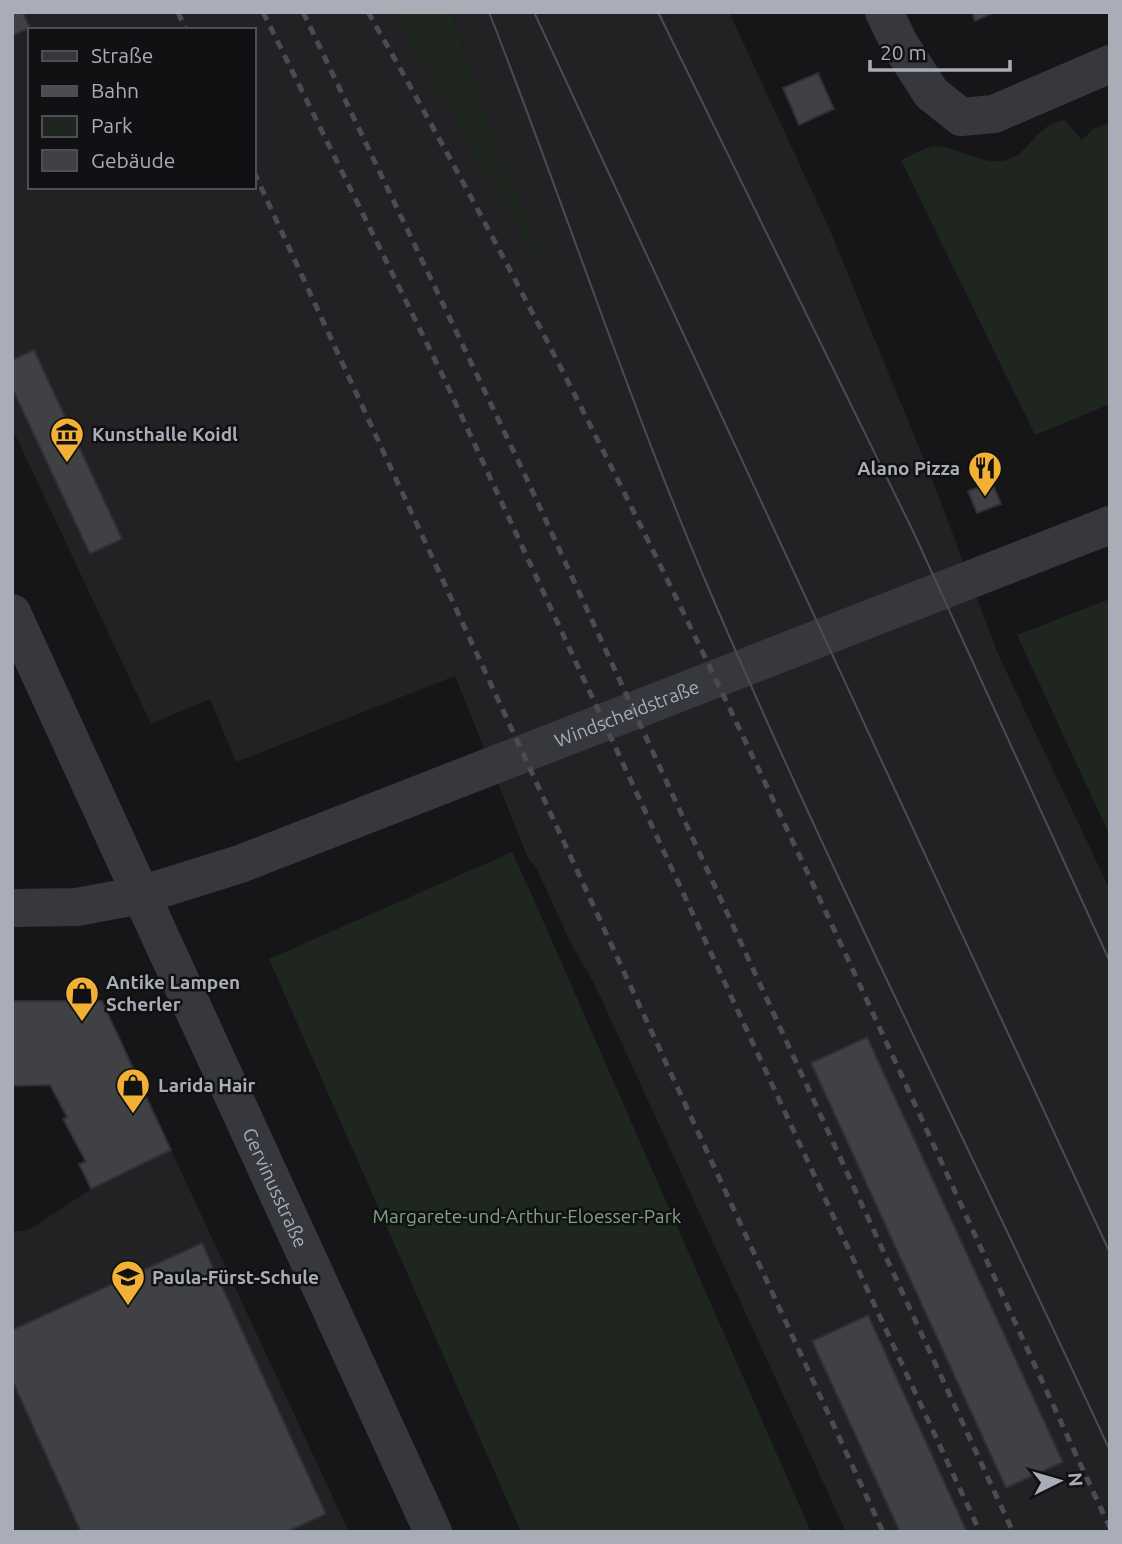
<svg xmlns="http://www.w3.org/2000/svg" width="1122" height="1544" font-family="Ubuntu,sans-serif">
<style>
.built{fill:#222225;fill-rule:evenodd}
.green{fill:#1e261f}
.building{fill:#404145;stroke:#303034;stroke-width:2}
.lines{fill:none;stroke-linecap:round;stroke-linejoin:round}
.minor{stroke:#37383d;stroke-width:38}
.tram{stroke:#4a4c52;stroke-width:2}
.rail{stroke:#4a4c52;stroke-width:5;stroke-dasharray:9 7;stroke-linecap:butt}
.labels{text-anchor:middle;dominant-baseline:central;stroke-width:5;stroke-linejoin:round;paint-order:stroke}
.poi-label{font-size:19px;font-weight:bold;fill:#a8adb8;stroke:#111113;text-anchor:start}
.street-label{font-size:19px;fill:#a8adb8;stroke:#111113}
.park-label{font-size:19px;fill:#7fa381;stroke:#111113}
</style>
<rect width="100%" height="100%" fill="#161618"/>
<!-- built -->
<path class="built" d="M 12,12 L 392,12 L 543,270 L 451,12 L 729,12 L 829,228 L 934,484 L 998,654 L 1110,890 L 1110,1532 L 846,1532 L 594,983 L 571,944 L 537,869 L 528,858 L 455,676 L 236,762 L 210,699 L 151,724 L 12,428 ZM 30,30 L 254,30 L 254,187 L 30,187 Z
M 171,1150 L 349,1532 L 12,1532 L 12,1232 L 29,1230 L 91,1189 Z"/>
<!-- green -->
<path class="green" d="M 392,12 L 451,12 L 545,275 Z
M 1064,120 L 1082,140 L 1093,129 L 1110,122 L 1110,404 L 1035,435 L 901,160 C 911,156 927,145 937,146 C 959,148 984,166 1007,160 C 1031,153 1032,127 1064,120 Z
M 1110,599 L 1110,836 L 1017,635 Z
M 512,852 L 530,891 L 811,1532 L 521,1532 L 269,959 Z"/>
<!-- building -->
<path class="building" d="M 12,12 L 23,12 L 30,28 L 12,36 Z
M 972,12 L 995,12 L 975,21 Z
M 818,73 L 834,109 L 799,125 L 783,88 Z
M 34,350 L 122,539 L 90,554 L 12,388 L 12,360 Z
M 992,482 L 1001,504 L 977,513 L 968,491 Z
M 12,1001 L 102,1001 L 171,1150 L 91,1189 L 79,1164 L 86,1162 L 63,1119 L 67,1117 L 50,1085 L 12,1086 Z
M 867,1037 L 1063,1462 L 1006,1488 L 811,1063 Z
M 202,1243 L 326,1514 L 286,1532 L 81,1532 L 12,1380 L 12,1330 Z
M 868,1315 L 967,1532 L 900,1532 L 812,1341 Z"/>
<g class="lines">
<!-- minor -->
<g class="minor">
<path d="M 884,12 L 899,43 L 931,93 L 961,117 L 994,114 L 1110,64"/>
<path id="s1" d="M 12,613 L 433,1532"/>
<path id="s2" d="M 12,908 L 77,907 L 141,895 L 240,864 L 1110,525"/>
</g>
<!-- tram -->
<path class="tram" d="M 489,12 C 565,206 629,403 711,594 C 835,884 979,1165 1110,1451
M 534,12 L 1110,1253
M 658,12 L 912,529 L 1110,962"/>
<!-- rail -->
<path class="rail" d="M 178,12 L 186,30
M 263,12 L 442,374 L 980,1532
M 303,12 L 524,473 L 1013,1532
M 368,12 C 648,500 873,1018 1110,1528
M 254,172 L 883,1532"/>
</g>
<!-- icons -->
<defs>
<g id="museum-pin" transform="scale(1.75)"><path d="M0 17L-7.5 6A9.5 9.5 0 1 1 7.5 6Z" fill="#f2b134" stroke="#111113"/><path d="M0-6L6-3V-2H-6V-3ZM-5-1h2V3h-2ZM-1-1h2V3h-2ZM3-1h2V3H3ZM-6 4H6V6H-6Z" fill="#111"/></g>
<g id="restaurant-pin" transform="scale(1.75)"><path d="M0 17L-7.5 6A9.5 9.5 0 1 1 7.5 6Z" fill="#f2b134" stroke="#111113"/><path d="M-5-6h1v4h1v-4h1v4h1v-4h1v5L-1.5 .5V6h-2V.5L-5-1ZM5-6V6H3V1.5H1.5Q1.5-4 5-6Z" fill="#111"/></g>
<g id="shop-pin" transform="scale(1.75)"><path d="M0 17L-7.5 6A9.5 9.5 0 1 1 7.5 6Z" fill="#f2b134" stroke="#111113"/><path d="M-5-2.5h2.3a2.7 3.5 0 0 1 5.4 0H5L5.5 6h-11ZM-1.5-2.5h3a1.5 2.3 0 0 0-3 0Z" fill="#111"/></g>
<g id="school-pin" transform="scale(1.75)"><path d="M0 17L-7.5 6A9.5 9.5 0 1 1 7.5 6Z" fill="#f2b134" stroke="#111113"/><path d="M0-5L7-2L0 1L-7-2ZM-4 1L0 2.5L4 1V4Q0 6-4 4Z" fill="#111"/></g>
</defs>
<g fill-rule="evenodd">
<use href="#museum-pin" x="67" y="434"/>
<use href="#restaurant-pin" x="985" y="468"/>
<use href="#shop-pin" x="82" y="993"/>
<use href="#shop-pin" x="133" y="1085"/>
<use href="#school-pin" x="128" y="1277"/>
</g>
<g class="labels">
<!-- poi labels -->
<g class="poi-label">
<text x="92" y="434">Kunsthalle Koidl</text>
<text x="960" y="468" text-anchor="end">Alano Pizza</text>
<text x="106" y="982">Antike Lampen<tspan x="106" dy="22">Scherler</tspan></text>
<text x="158" y="1085">Larida Hair</text>
<text x="152" y="1277">Paula-Fürst-Schule</text>
</g>
<!-- street labels -->
<g class="street-label">
<text stroke="none"><textPath href="#s2" startOffset="649">Windscheidstraße</textPath></text>
<text stroke="none"><textPath href="#s1" startOffset="632">Gervinusstraße</textPath></text>
</g>
<!-- park labels -->
<g class="park-label">
<text x="527" y="1216">Margarete-und-Arthur-Eloesser-Park</text>
</g>
</g>
<!-- border -->
<rect width="1122" height="1544" fill="none" stroke="#a8adb8" stroke-width="28"/>
<!-- legend -->
<rect x="28" y="28" width="228" height="161" fill="#111113" stroke="#4d4f55" stroke-width="2"/>
<rect x="42" y="51" width="35" height="10" fill="#37383d" stroke="#4d4f55" stroke-width="2"/>
<text x="91" y="63" font-size="21" fill="#a8adb8">Straße</text>
<rect x="42" y="86" width="35" height="10" fill="#4a4c52" stroke="#4d4f55" stroke-width="2"/>
<text x="91" y="98" font-size="21" fill="#a8adb8">Bahn</text>
<rect x="42" y="116" width="35" height="21" fill="#1e261f" stroke="#4d4f55" stroke-width="2"/>
<text x="91" y="133" font-size="21" fill="#a8adb8">Park</text>
<rect x="42" y="150" width="35" height="21" fill="#404145" stroke="#4d4f55" stroke-width="2"/>
<text x="91" y="168" font-size="21" fill="#a8adb8">Gebäude</text>
<!-- north arrow -->
<g transform="translate(1059 1481) rotate(85)" stroke="#111113" stroke-width="5" paint-order="stroke">
<path d="M0-5L12 26L0 18L-12 26Z" fill="#a8adb8"/>
<text y="-10" font-size="19" font-weight="bold" text-anchor="middle" fill="#a8adb8">N</text>
</g>
<!-- scale -->
<path d="M870 60v10h140v-10" fill="none" stroke="#a8adb8" stroke-width="3.5"/>
<text x="880" y="60" font-size="21" fill="#a8adb8" stroke="#111113" stroke-width="5" paint-order="stroke">20 m</text>
</svg>
